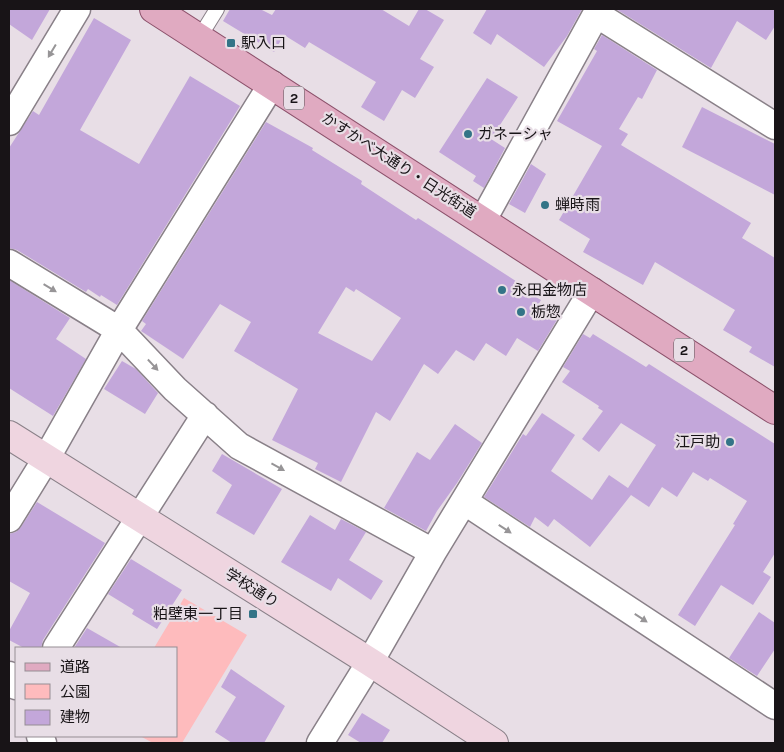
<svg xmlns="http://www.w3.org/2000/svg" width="784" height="752" font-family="Karla,'Noto Sans JP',sans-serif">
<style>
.green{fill:#febbbd}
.building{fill:#c3a7da;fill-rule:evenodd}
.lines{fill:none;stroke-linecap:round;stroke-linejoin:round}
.lane-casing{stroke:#898088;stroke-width:16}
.street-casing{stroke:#898088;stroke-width:29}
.secondary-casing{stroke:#898088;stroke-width:30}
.primary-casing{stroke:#8c516b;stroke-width:30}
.lane{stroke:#fff;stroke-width:14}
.street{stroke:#fff;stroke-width:26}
.secondary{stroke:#efd5e0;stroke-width:28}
.primary{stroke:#e0aac1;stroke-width:28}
.oneway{fill:#979597}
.poi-dot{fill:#337487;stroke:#e8dee6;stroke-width:2}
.labels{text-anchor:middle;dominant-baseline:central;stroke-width:4.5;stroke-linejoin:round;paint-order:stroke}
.shield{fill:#e8dee6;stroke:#565155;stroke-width:1}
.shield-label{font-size:14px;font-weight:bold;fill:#181417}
.poi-label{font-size:15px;fill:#181417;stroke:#e8dee6;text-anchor:start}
.street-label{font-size:15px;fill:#181417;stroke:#e8dee6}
</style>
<rect width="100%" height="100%" fill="#e8dee6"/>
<!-- green -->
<path class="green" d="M 184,598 L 247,635 L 182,743 L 153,743 L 140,736 L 176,736 L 176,648 L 154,648 Z"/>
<!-- building -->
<path class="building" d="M 9,9 L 50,9 L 32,40 L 9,24 Z
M 230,9 L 260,9 L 272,15 L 276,9 L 381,9 L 409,26 L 419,9 L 425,9 L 444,20 L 420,59 L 434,67 L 415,98 L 402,90 L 384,121 L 361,107 L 376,82 L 309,42 L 305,48 L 284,35 L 274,52 L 223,21 Z
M 487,9 L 582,9 L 567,36 L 544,67 L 497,34 L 491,45 L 473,33 Z
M 616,9 L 775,9 L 775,26 L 766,40 L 737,21 L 711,68 Z
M 94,18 L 131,40 L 80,130 L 139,164 L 190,76 L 240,106 L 117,305 L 101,295 L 100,297 L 88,289 L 86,292 L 17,250 L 9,248 L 9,148 L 33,111 L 39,115 Z
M 602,35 L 657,70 L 642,99 L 638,97 L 619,129 L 628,134 L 621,145 L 751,223 L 742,238 L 775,258 L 775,367 L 749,352 L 752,347 L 723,330 L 735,310 L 655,262 L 643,285 L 583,252 L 590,239 L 559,220 L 602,146 L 557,121 L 597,51 L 594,49 Z
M 487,78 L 518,97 L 491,139 L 505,148 L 484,188 L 473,181 L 476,176 L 439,152 Z
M 702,107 L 775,144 L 775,195 L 682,147 Z
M 266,122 L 313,148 L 312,150 L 362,181 L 361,184 L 416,220 L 418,218 L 522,285 L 520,288 L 541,300 L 538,305 L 558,318 L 538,351 L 517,338 L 506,356 L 486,343 L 474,361 L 456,350 L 438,374 L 424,364 L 390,421 L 376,412 L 341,482 L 315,469 L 318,463 L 272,440 L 298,389 L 234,351 L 251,322 L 220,304 L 183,359 L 141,331 L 146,324 L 142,321 ZM 346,287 L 354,292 L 356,289 L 401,318 L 372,361 L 318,333 Z
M 531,164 L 546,174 L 525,213 L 509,204 Z
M 9,280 L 70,318 L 56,339 L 86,359 L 53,416 L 9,388 Z
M 583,334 L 590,338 L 593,334 L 646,367 L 649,364 L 775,444 L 775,553 L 763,572 L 771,577 L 753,605 L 721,585 L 695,626 L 678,615 L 735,525 L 733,524 L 747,501 L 710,478 L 708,481 L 693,472 L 677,497 L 662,487 L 649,507 L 631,495 L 590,547 L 554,519 L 548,527 L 535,517 L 530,527 L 484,497 L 523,434 L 526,436 L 542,413 L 575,435 L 551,471 L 592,500 L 609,475 L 628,488 L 656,445 L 621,423 L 599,452 L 582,439 L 603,411 L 598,408 L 599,406 L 562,382 L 570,371 L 563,367 Z
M 122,361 L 136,369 L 158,393 L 145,414 L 104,389 Z
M 455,424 L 482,443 L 457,483 L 437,511 L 426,531 L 384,508 L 417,452 L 430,460 Z
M 222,454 L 282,489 L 254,535 L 216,513 L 232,485 L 212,471 Z
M 37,502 L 105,543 L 43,640 L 41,648 L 24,648 L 9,640 L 9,631 L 30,593 L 9,581 L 9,534 L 16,532 L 21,527 Z
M 310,515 L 335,530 L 341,519 L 366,532 L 349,560 L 383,581 L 371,600 L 338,578 L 331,591 L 281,562 Z
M 131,559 L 182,590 L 157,629 L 132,614 L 134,610 L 108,594 Z
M 759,612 L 775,623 L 775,649 L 757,676 L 729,658 Z
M 87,628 L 122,648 L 74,648 Z
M 231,669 L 285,706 L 264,743 L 232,743 L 215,732 L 236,697 L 221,687 Z
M 362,713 L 390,730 L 382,743 L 361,743 L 348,735 Z"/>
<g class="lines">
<!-- lane casing -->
<g class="lane-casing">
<path id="lane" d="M 199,38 L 217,9"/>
</g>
<!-- street casing -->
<g class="street-casing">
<path id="street" d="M 596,14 L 775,126
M 9,122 L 77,9
M 483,220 L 599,9
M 9,263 L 119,330 L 175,389 L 239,446 L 433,552
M 465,502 L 775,706
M 9,519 L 46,459 L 119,330 L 272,84
M 56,648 L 205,415
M 9,675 L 16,686
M 40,736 L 43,743
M 320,743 L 370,662 L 433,552 L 592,291"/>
</g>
<!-- secondary casing -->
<g class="secondary-casing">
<path id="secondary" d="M 9,435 L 370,662 L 494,743"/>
</g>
<!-- primary casing -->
<g class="primary-casing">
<path id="primary" d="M 154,9 L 775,410"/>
</g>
<!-- lane -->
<use href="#lane" class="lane"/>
<!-- street -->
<use href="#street" class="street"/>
<!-- secondary -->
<use href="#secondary" class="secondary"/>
<!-- primary -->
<use href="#primary" class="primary"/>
</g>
<!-- one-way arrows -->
<defs><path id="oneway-solid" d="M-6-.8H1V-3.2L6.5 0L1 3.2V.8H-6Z" transform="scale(1.25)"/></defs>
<g class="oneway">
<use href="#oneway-solid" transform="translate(52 51) rotate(121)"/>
<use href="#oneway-solid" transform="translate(50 288) rotate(31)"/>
<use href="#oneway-solid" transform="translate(153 365) rotate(47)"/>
<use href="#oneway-solid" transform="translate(278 467) rotate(29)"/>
<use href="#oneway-solid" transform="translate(505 529) rotate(33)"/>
<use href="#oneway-solid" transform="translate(641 618) rotate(33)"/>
</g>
<!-- markers -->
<g class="poi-dot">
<rect x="226" y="38" width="10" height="10" rx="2.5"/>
<circle cx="468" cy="134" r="5"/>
<circle cx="545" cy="205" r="5"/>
<circle cx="502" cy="290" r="5"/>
<circle cx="521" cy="312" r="5"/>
<circle cx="730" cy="442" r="5"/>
<rect x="248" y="609" width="10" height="10" rx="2.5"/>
</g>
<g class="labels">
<!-- shield labels -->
<g class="shield">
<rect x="284" y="86.5" width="20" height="23" rx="4"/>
<rect x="674" y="338.5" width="20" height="23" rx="4"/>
</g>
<g class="shield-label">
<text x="294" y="98">2</text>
<text x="684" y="350">2</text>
</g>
<!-- poi labels -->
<g class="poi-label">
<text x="241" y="43">駅入口</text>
<text x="478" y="134">ガネーシャ</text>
<text x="555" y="205">蝉時雨</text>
<text x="512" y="290">永田金物店</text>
<text x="531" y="312">栃惣</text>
<text x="720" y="442" text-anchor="end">江戸助</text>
<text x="243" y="614" text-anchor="end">粕壁東一丁目</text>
</g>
<!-- street labels -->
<g class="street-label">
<text transform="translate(399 165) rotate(33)">かすかべ大通り・日光街道</text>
<text transform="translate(252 588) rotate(32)">学校通り</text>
</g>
</g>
<!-- border -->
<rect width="784" height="752" fill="none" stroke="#181417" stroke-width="20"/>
<!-- legend -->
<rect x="15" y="647" width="162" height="90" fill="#e8dee6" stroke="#958d93"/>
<rect x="25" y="663" width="25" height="8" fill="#e0aac1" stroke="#958d93"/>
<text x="60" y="672" font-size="15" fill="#181417">道路</text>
<rect x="25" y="684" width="25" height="15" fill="#febbbd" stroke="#958d93"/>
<text x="60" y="697" font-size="15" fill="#181417">公園</text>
<rect x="25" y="710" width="25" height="15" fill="#c3a7da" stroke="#958d93"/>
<text x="60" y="722" font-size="15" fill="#181417">建物</text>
</svg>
